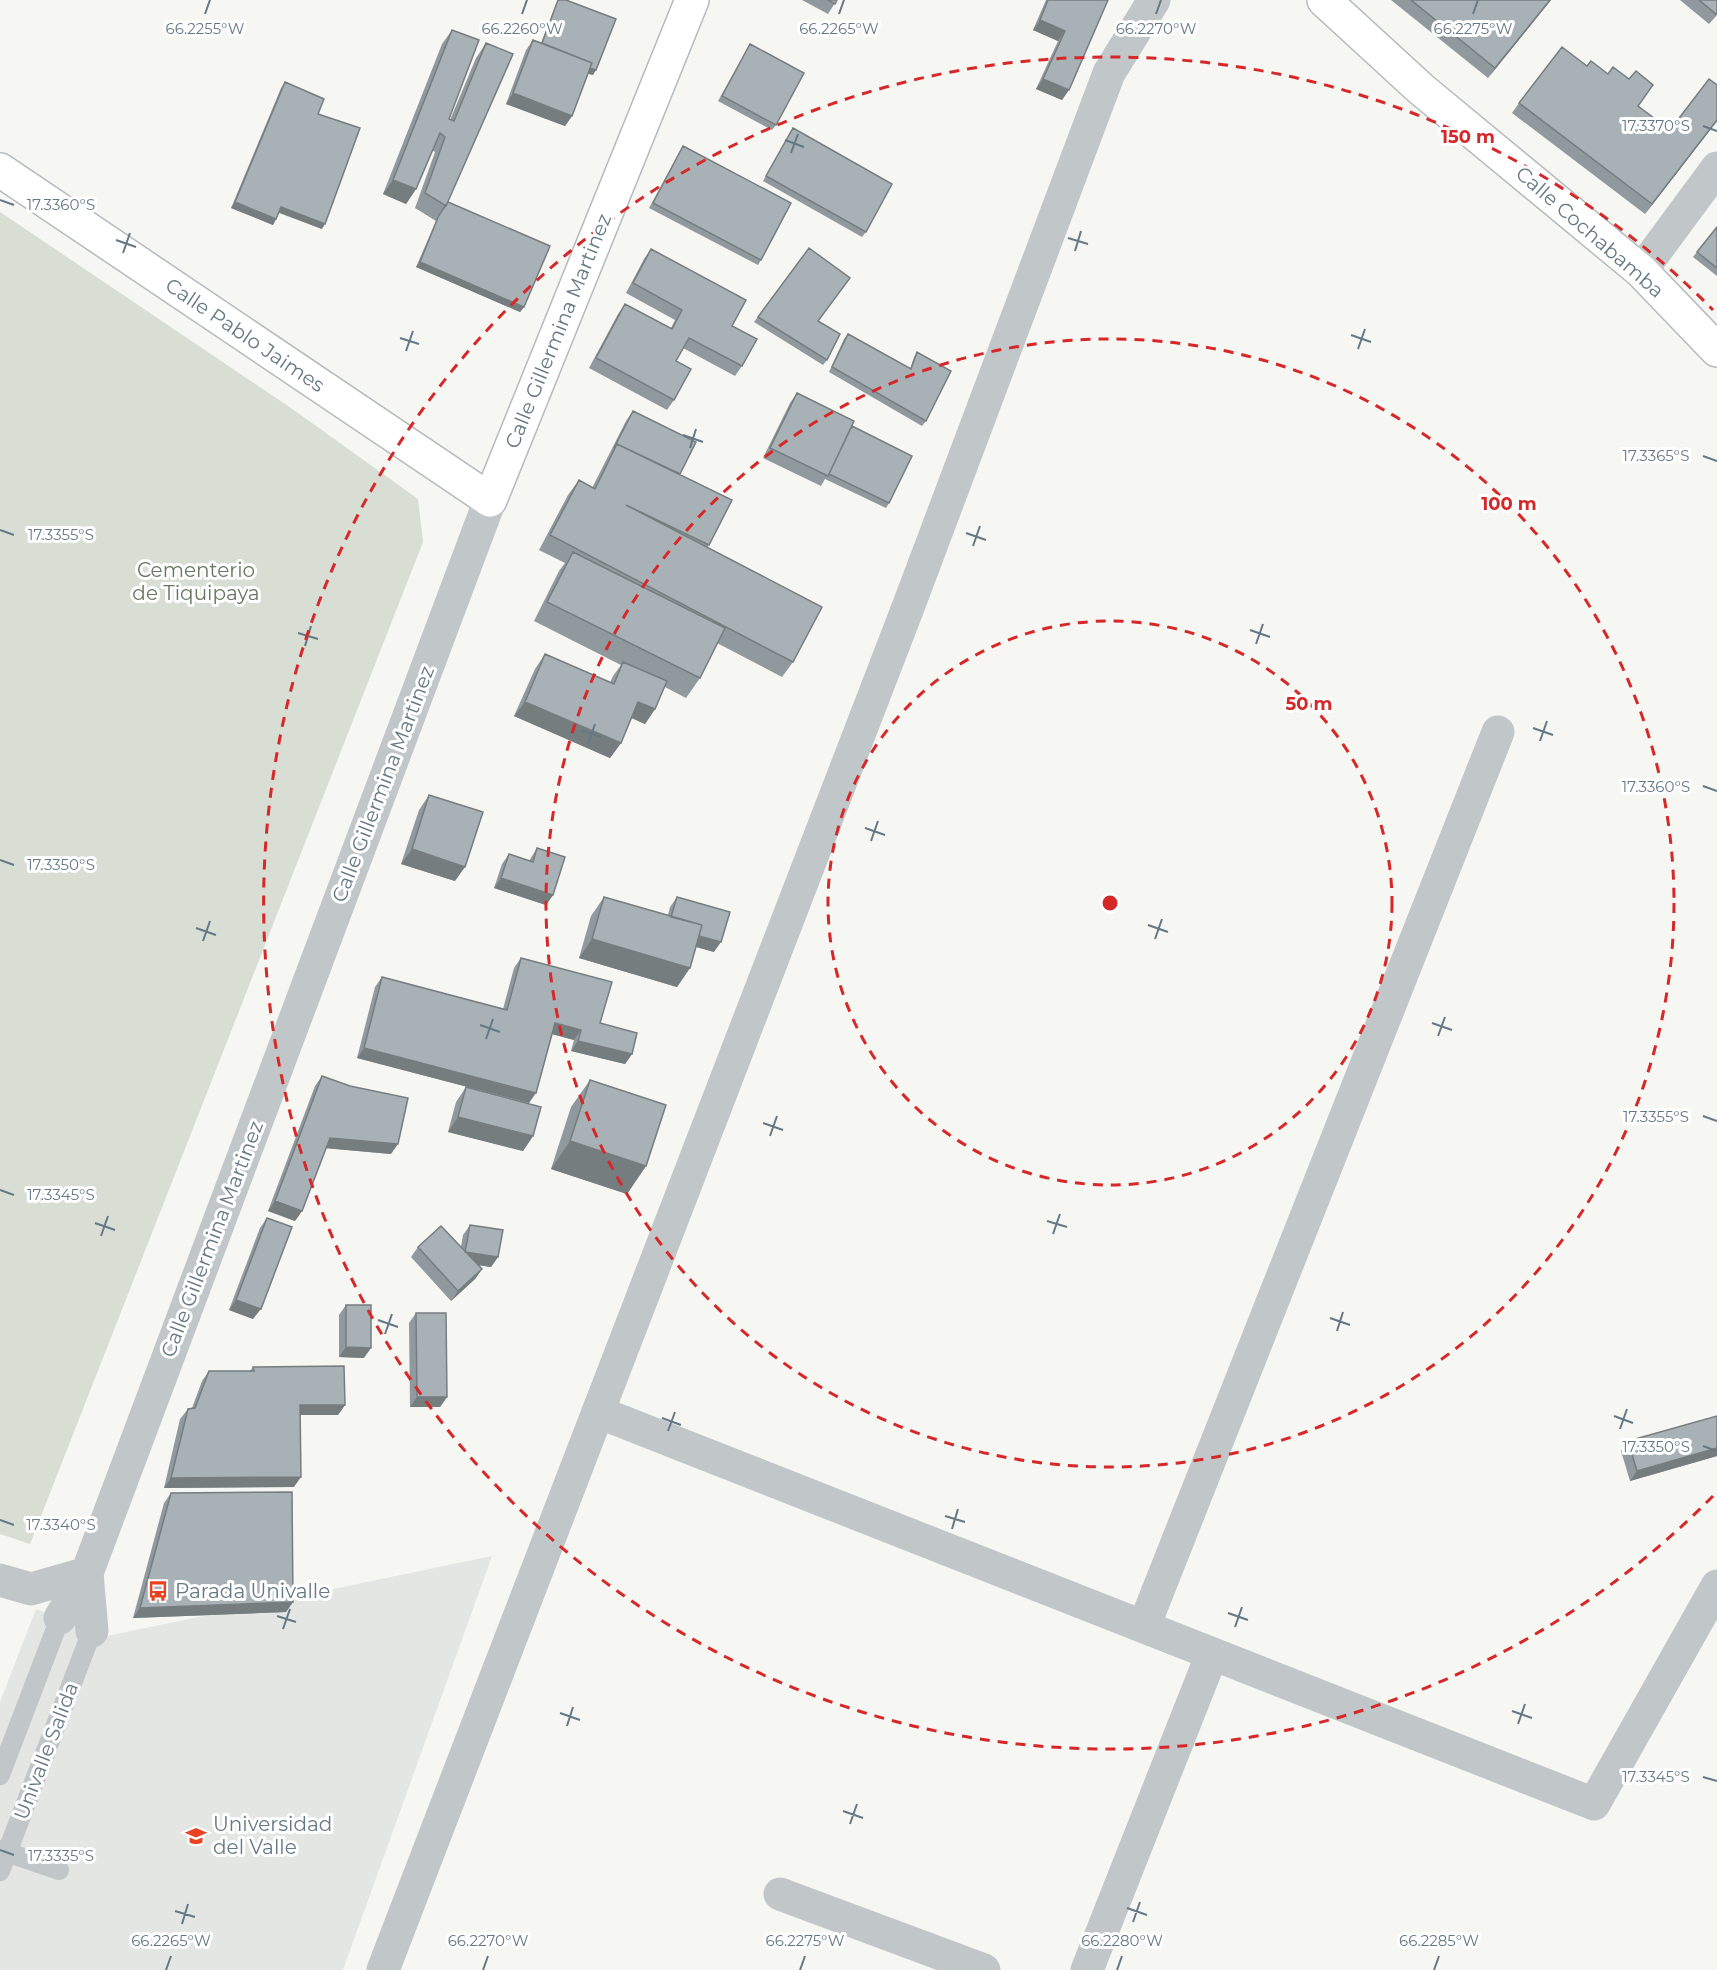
<svg xmlns="http://www.w3.org/2000/svg" width="1717" height="1970" font-family="Montserrat,sans-serif">
<style>
.built{fill:#e4e6e4}
.green{fill:#d8ded4}
.lines{fill:none;stroke-linecap:round;stroke-linejoin:round}
.primary-casing{stroke:#b5babd;stroke-width:36}
.service{stroke:#c1c7c9;stroke-width:20}
.minor{stroke:#c1c7c9;stroke-width:33}
.primary{stroke:#fff;stroke-width:33}
.wall{fill:#90999d}
.shaded-wall{fill:#767d7f}
.building{fill:#a8b2b6;stroke:#767d7f;stroke-width:1.5}
.ticks{fill:none;stroke:#647985;stroke-width:2}
.ring{fill:none;stroke:#d62828;stroke-width:3;stroke-dasharray:10 8}
.labels{text-anchor:middle;dominant-baseline:central;stroke-width:6;stroke-linejoin:round;paint-order:stroke}
.street-label{font-size:20px;fill:#647985;stroke:#fff}
.park-label{font-size:20px;fill:#667760;stroke:#fff}
.poi-label{font-size:20px;fill:#647985;stroke:#fff;text-anchor:start}
.ticks-label{font-size:15px;text-anchor:middle;fill:#647985;stroke:#fff;stroke-width:6;stroke-linejoin:round;paint-order:stroke}
.centre{fill:#d62828;stroke:#fff;stroke-width:3}
.ring-label{font-size:18px;text-anchor:middle;font-weight:bold;fill:#d62828;stroke:#fff;stroke-width:6;stroke-linejoin:round;paint-order:stroke}
</style>
<rect width="100%" height="100%" fill="#f6f6f3"/>
<!-- built -->
<path class="built" d="M 492,1556 L 343,1970 L 0,1970 L 0,1702 L 36,1609 L 107,1636 Z"/>
<!-- green -->
<path class="green" d="M 0,212 L 291,408 L 418,499 L 423,542 L 30,1544 L 0,1534 Z"/>
<g class="lines">
<!-- primary casing -->
<g class="primary-casing">
<path id="primary" d="M 1324,0 L 1421,89 L 1641,271 L 1717,350
M 0,170 L 490,500 L 692,0"/>
</g>
<!-- service -->
<path class="service" d="M 0,1775 L 60,1618
M 0,1850 L 59,1870
M 0,1871 L 92,1631"/>
<!-- minor -->
<path class="minor" d="M 1641,271 L 1717,168
M 598,1412 L 1594,1804 L 1717,1586
M 87,1573 L 92,1631
M 0,1580 L 31,1589 L 87,1573
M 60,1618 L 87,1573 L 490,500
M 1144,1626 L 1498,732
M 780,1894 L 984,1970
M 383,1970 L 907,610 L 1109,73 L 1154,0
M 1087,1970 L 1212,1654"/>
<!-- primary -->
<use href="#primary" class="primary"/>
</g>
<!-- wall -->
<path class="wall" d="M 558,0 L 566,0 L 593,75 L 588,74 L 572,116 L 565,126 L 506,104 L 526,50 L 533,40 L 541,43 Z
M 802,0 L 837,0 L 828,14 Z
M 1046,0 L 1108,0 L 1062,100 L 1036,89 L 1058,41 L 1033,30 Z
M 1391,0 L 1551,0 L 1488,78 Z
M 1680,0 L 1717,0 L 1717,15 L 1709,24 Z
M 452,30 L 449,119 L 450,120 L 476,58 L 486,43 L 448,202 L 524,307 L 520,312 L 416,267 L 436,221 L 415,208 L 435,152 L 432,150 L 416,189 L 406,204 L 383,194 L 442,44 Z
M 750,44 L 776,125 L 772,130 L 718,101 Z
M 285,82 L 318,114 L 322,229 L 279,213 L 273,225 L 231,208 L 281,88 Z
M 1717,85 L 1717,121 L 1645,214 L 1512,113 L 1519,103 L 1638,106 L 1670,130 Z
M 793,128 L 866,232 L 862,237 L 763,181 Z
M 683,146 L 761,260 L 758,265 L 649,208 Z
M 1717,227 L 1717,276 L 1693,257 Z
M 809,248 L 818,321 L 827,360 L 823,365 L 754,322 Z
M 651,249 L 732,326 L 742,366 L 735,376 L 683,348 L 676,361 L 674,400 L 667,410 L 589,368 L 618,314 L 625,304 L 671,328 L 675,320 L 626,293 L 644,259 Z
M 848,334 L 910,369 L 914,357 L 917,352 L 926,421 L 922,426 L 829,372 L 844,339 Z
M 797,393 L 852,426 L 889,503 L 886,508 L 825,479 L 821,486 L 763,458 L 790,403 Z
M 633,411 L 680,474 L 709,545 L 707,548 L 793,662 L 782,677 L 717,643 L 700,678 L 686,698 L 665,687 L 655,709 L 645,724 L 631,718 L 621,743 L 610,758 L 514,716 L 535,669 L 545,654 L 610,683 L 613,676 L 621,665 L 534,621 L 559,571 L 565,563 L 539,550 L 568,495 L 579,480 L 592,488 L 626,421 Z
M 429,795 L 455,881 L 401,864 L 419,810 Z
M 537,848 L 553,895 L 546,905 L 494,888 L 502,864 L 509,854 L 529,861 Z
M 604,897 L 668,915 L 670,907 L 677,897 L 714,952 L 696,947 L 690,968 L 677,987 L 579,958 L 591,916 Z
M 521,958 L 600,1023 L 632,1054 L 625,1064 L 571,1051 L 574,1040 L 552,1034 L 529,1103 L 357,1058 L 375,987 L 382,977 L 503,1009 L 514,968 Z
M 322,1076 L 391,1154 L 326,1148 L 302,1211 L 295,1221 L 268,1211 L 315,1086 Z
M 590,1080 L 646,1166 L 627,1194 L 551,1169 L 571,1107 Z
M 466,1087 L 533,1136 L 523,1151 L 448,1132 L 456,1102 Z
M 267,1218 L 253,1319 L 229,1310 L 260,1228 Z
M 470,1225 L 498,1257 L 491,1267 L 478,1265 L 482,1269 L 475,1279 L 451,1301 L 411,1257 L 418,1247 L 461,1247 L 463,1235 Z
M 346,1305 L 364,1358 L 339,1357 L 339,1315 Z
M 416,1313 L 447,1397 L 440,1407 L 410,1407 L 409,1323 Z
M 253,1367 L 345,1405 L 338,1415 L 300,1415 L 294,1487 L 164,1488 L 180,1419 L 188,1409 L 192,1408 L 202,1381 L 209,1371 L 250,1371 Z
M 1717,1416 L 1717,1456 L 1630,1481 L 1621,1451 L 1628,1441 Z
M 171,1493 L 293,1602 L 286,1612 L 133,1618 L 164,1503 Z"/>
<!-- shaded-wall -->
<path class="shaded-wall" d="M 1550,0 L 1551,0 L 1488,78 L 1495,68 Z
M 1040,20 L 1065,31 L 1058,41 L 1033,30 Z
M 540,49 L 596,70 L 593,75 L 536,54 Z
M 1043,79 L 1069,90 L 1062,100 L 1036,89 Z
M 513,93 L 572,116 L 565,126 L 506,104 Z
M 1717,120 L 1717,121 L 1645,214 L 1652,204 Z
M 393,180 L 416,189 L 406,204 L 383,194 Z
M 235,202 L 276,219 L 273,225 L 231,208 Z
M 281,207 L 325,224 L 322,229 L 278,212 Z
M 420,262 L 524,307 L 520,312 L 416,267 Z
M 525,702 L 621,743 L 610,758 L 514,716 Z
M 638,702 L 655,709 L 645,724 L 628,716 Z
M 412,849 L 465,867 L 455,881 L 401,864 Z
M 501,878 L 553,895 L 546,905 L 494,888 Z
M 669,927 L 721,942 L 714,952 L 662,937 Z
M 592,939 L 690,968 L 677,987 L 579,958 Z
M 555,1023 L 581,1030 L 574,1040 L 548,1033 Z
M 578,1041 L 632,1054 L 625,1064 L 571,1051 Z
M 364,1048 L 536,1093 L 529,1103 L 357,1058 Z
M 458,1117 L 533,1136 L 523,1151 L 448,1132 Z
M 330,1138 L 398,1144 L 391,1154 L 323,1148 Z
M 570,1141 L 646,1166 L 627,1194 L 551,1169 Z
M 275,1201 L 302,1211 L 295,1221 L 268,1211 Z
M 465,1252 L 498,1257 L 491,1267 L 458,1262 Z
M 482,1269 L 475,1279 L 451,1301 L 458,1291 Z
M 236,1300 L 261,1309 L 253,1319 L 229,1310 Z
M 346,1347 L 371,1348 L 364,1358 L 339,1357 Z
M 417,1397 L 447,1397 L 440,1407 L 410,1407 Z
M 300,1405 L 345,1405 L 338,1415 L 293,1415 Z
M 1717,1448 L 1717,1456 L 1630,1481 L 1637,1471 Z
M 301,1477 L 294,1487 L 164,1488 L 171,1478 Z
M 293,1602 L 286,1612 L 133,1618 L 140,1608 Z"/>
<!-- building -->
<path class="building" d="M 558,0 L 566,0 L 616,19 L 596,70 L 590,68 L 592,63 L 542,43 Z
M 828,0 L 837,0 L 835,4 Z
M 1048,0 L 1108,0 L 1069,90 L 1043,79 L 1065,31 L 1040,20 Z
M 1411,0 L 1550,0 L 1495,68 Z
M 1699,0 L 1717,0 L 1717,13 L 1716,14 Z
M 452,30 L 479,40 L 449,119 L 454,121 L 486,43 L 513,54 L 446,206 L 425,193 L 445,137 L 440,133 L 416,189 L 393,180 Z
M 533,40 L 592,63 L 572,116 L 513,93 Z
M 750,44 L 804,73 L 776,125 L 722,96 Z
M 1562,47 L 1587,66 L 1591,61 L 1608,74 L 1613,67 L 1629,79 L 1636,71 L 1653,85 L 1638,106 L 1670,130 L 1709,79 L 1717,85 L 1717,120 L 1652,204 L 1519,103 Z
M 285,82 L 324,99 L 318,114 L 360,128 L 325,224 L 281,207 L 276,219 L 235,202 Z
M 793,128 L 892,184 L 866,232 L 766,176 Z
M 683,146 L 791,203 L 761,260 L 653,203 Z
M 448,202 L 550,246 L 524,307 L 420,262 L 439,215 Z
M 1717,227 L 1717,268 L 1697,252 Z
M 809,248 L 850,278 L 818,321 L 840,334 L 827,360 L 758,317 Z
M 651,249 L 746,300 L 732,326 L 757,339 L 742,366 L 689,338 L 676,361 L 691,369 L 674,400 L 596,358 L 625,304 L 672,329 L 682,310 L 633,283 Z
M 848,334 L 911,369 L 917,352 L 951,371 L 926,421 L 832,367 Z
M 797,393 L 854,421 L 828,476 L 770,448 Z
M 633,411 L 696,442 L 680,474 L 617,444 L 614,448 Z
M 852,426 L 912,456 L 889,503 L 829,474 Z
M 617,444 L 732,500 L 709,545 L 626,505 L 822,607 L 793,662 L 550,535 L 579,480 L 595,489 Z
M 573,552 L 725,628 L 700,678 L 547,602 Z
M 545,654 L 614,684 L 623,662 L 667,681 L 655,709 L 638,702 L 621,743 L 525,702 Z
M 429,795 L 483,812 L 465,867 L 412,849 Z
M 537,848 L 565,857 L 553,895 L 501,878 L 509,854 L 533,862 Z
M 604,897 L 702,925 L 690,968 L 592,939 Z
M 677,897 L 730,912 L 721,942 L 699,936 L 702,925 L 671,917 Z
M 521,958 L 612,982 L 600,1023 L 637,1033 L 632,1054 L 578,1041 L 581,1030 L 555,1023 L 536,1093 L 364,1048 L 382,977 L 507,1010 Z
M 322,1076 L 350,1086 L 408,1098 L 398,1144 L 330,1138 L 302,1211 L 275,1201 Z
M 590,1080 L 666,1105 L 646,1166 L 570,1141 Z
M 466,1087 L 541,1107 L 533,1136 L 458,1117 Z
M 267,1218 L 292,1227 L 261,1309 L 236,1300 Z
M 470,1225 L 503,1230 L 498,1257 L 465,1252 Z
M 441,1226 L 482,1269 L 458,1291 L 418,1247 Z
M 346,1305 L 371,1305 L 371,1348 L 346,1347 Z
M 416,1313 L 446,1313 L 447,1397 L 417,1397 Z
M 344,1366 L 345,1405 L 300,1405 L 301,1477 L 171,1478 L 188,1409 L 195,1408 L 209,1371 L 254,1371 L 253,1367 Z
M 1717,1416 L 1717,1448 L 1637,1471 L 1628,1441 Z
M 292,1492 L 293,1602 L 140,1608 L 171,1493 Z"/>
<!-- ticks -->
<path class="ticks" d="M 205,14 L 210,0M 522,14 L 527,0M 839,14 L 844,0M 1156,14 L 1161,0M 1473,14 L 1478,0M 1703,126 L 1717,131M 785,140 L 804,147M 791,153 L 798,134M 0,200 L 14,205M 1068,238 L 1088,244M 116,240 L 136,247M 1075,251 L 1081,231M 123,253 L 130,233M 1351,335 L 1371,342M 400,338 L 419,344M 1358,349 L 1365,329M 406,351 L 413,331M 683,435 L 703,442M 690,448 L 696,429M 1703,456 L 1717,461M 0,530 L 14,535M 966,533 L 986,540M 973,546 L 980,526M 1250,630 L 1270,637M 298,633 L 318,639M 1256,644 L 1263,624M 305,646 L 311,626M 1533,728 L 1553,735M 581,730 L 601,737M 1540,741 L 1547,721M 588,744 L 595,724M 1703,786 L 1717,791M 865,828 L 885,835M 871,841 L 878,821M 0,860 L 14,865M 1148,925 L 1168,932M 196,928 L 216,935M 1155,939 L 1162,919M 203,941 L 210,921M 1432,1023 L 1452,1030M 480,1025 L 500,1032M 1438,1036 L 1445,1017M 486,1039 L 493,1019M 1703,1116 L 1717,1121M 763,1123 L 783,1130M 770,1136 L 777,1116M 0,1190 L 14,1195M 1047,1221 L 1067,1227M 95,1223 L 115,1230M 1053,1234 L 1060,1214M 101,1236 L 108,1216M 1330,1318 L 1350,1325M 378,1320 L 398,1327M 1337,1331 L 1343,1312M 385,1334 L 392,1314M 1614,1416 L 1633,1423M 662,1418 L 681,1425M 1620,1429 L 1627,1409M 668,1431 L 675,1412M 1703,1446 L 1717,1451M 945,1516 L 965,1522M 0,1520 L 14,1525M 952,1529 L 958,1509M 1228,1613 L 1248,1620M 277,1616 L 296,1622M 1235,1627 L 1242,1607M 283,1629 L 290,1609M 1512,1711 L 1532,1718M 560,1713 L 580,1720M 1518,1724 L 1525,1704M 567,1726 L 573,1707M 1703,1777 L 1717,1781M 843,1811 L 863,1818M 850,1824 L 857,1804M 0,1850 L 14,1855M 1127,1908 L 1147,1915M 175,1911 L 195,1917M 1133,1922 L 1140,1902M 182,1924 L 188,1904M 166,1970 L 171,1956M 483,1970 L 488,1956M 800,1970 L 805,1956M 1117,1970 L 1122,1956M 1434,1970 L 1439,1956"/>
<!-- distance rings -->
<g class="ring">
<circle cx="1110" cy="903" r="282"/>
<circle cx="1110" cy="903" r="564"/>
<path d="M1713 1496A846 846 0 1 1 1713 310"/>
</g>
<!-- icons -->
<defs>
<g id="bus-bare" transform="scale(1.62)"><path d="M-5-6H5V4H4V6H2V4H-2V6H-4V4H-5ZM-3.5-4V0h7V-4ZM-3.5 1.2v1.5H-2V1.2ZM2 1.2v1.5H3.5V1.2Z" fill="#e84222" stroke="#fff" stroke-width="2.5" paint-order="stroke"/></g>
<g id="university-bare" transform="scale(1.62)"><path d="M0-5L7-2L0 1L-7-2ZM-4 1L0 2.5L4 1V4Q0 6-4 4Z" fill="#e84222" stroke="#fff" stroke-width="2.5" paint-order="stroke"/></g>
</defs>
<g fill-rule="evenodd">
<use href="#bus-bare" x="158" y="1591"/>
<use href="#university-bare" x="196" y="1836"/>
</g>
<g class="labels">
<!-- street labels -->
<g class="street-label">
<text transform="translate(1590 232) rotate(41)">Calle Cochabamba</text>
<text transform="translate(558 331) rotate(-68)">Calle Gillermina Martinez</text>
<text transform="translate(245 335) rotate(34)">Calle Pablo Jaimes</text>
<text transform="translate(383 784) rotate(-69)">Calle Gillermina Martinez</text>
<text transform="translate(212 1239) rotate(-69)">Calle Gillermina Martinez</text>
<text transform="translate(46 1751) rotate(-69)">Univalle Salida</text>
</g>
<!-- park labels -->
<g class="park-label">
<text x="196" y="570">Cementerio<tspan x="196" dy="23">de Tiquipaya</tspan></text>
</g>
<!-- poi labels -->
<g class="poi-label">
<text x="175" y="1591">Parada Univalle</text>
<text x="213" y="1824">Universidad<tspan x="213" dy="23">del Valle</tspan></text>
</g>
</g>
<g class="ticks-label">
<text x="205" y="34">66.2255°W</text>
<text x="522" y="34">66.2260°W</text>
<text x="839" y="34">66.2265°W</text>
<text x="1156" y="34">66.2270°W</text>
<text x="1473" y="34">66.2275°W</text>
<text x="1656" y="131">17.3370°S</text>
<text x="61" y="210">17.3360°S</text>
<text x="1656" y="461">17.3365°S</text>
<text x="61" y="540">17.3355°S</text>
<text x="1656" y="792">17.3360°S</text>
<text x="61" y="870">17.3350°S</text>
<text x="1656" y="1122">17.3355°S</text>
<text x="61" y="1200">17.3345°S</text>
<text x="1656" y="1452">17.3350°S</text>
<text x="61" y="1530">17.3340°S</text>
<text x="1656" y="1782">17.3345°S</text>
<text x="61" y="1861">17.3335°S</text>
<text x="171" y="1946">66.2265°W</text>
<text x="488" y="1946">66.2270°W</text>
<text x="805" y="1946">66.2275°W</text>
<text x="1122" y="1946">66.2280°W</text>
<text x="1439" y="1946">66.2285°W</text>
</g>
<circle cx="1110" cy="903" r="9" class="centre"/>
<g class="ring-label">
<text x="1468" y="143">150 m</text>
<text x="1509" y="510">100 m</text>
<text x="1309" y="710">50 m</text>
</g>
</svg>
